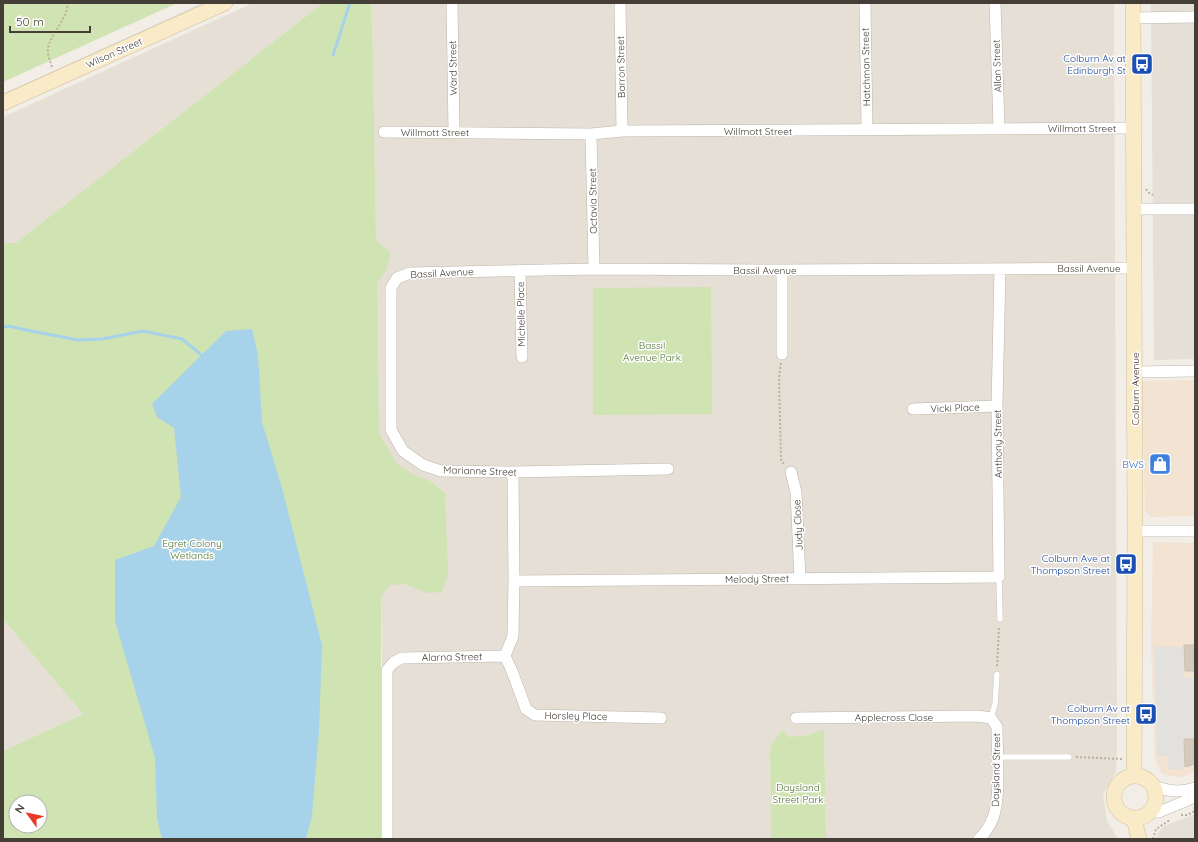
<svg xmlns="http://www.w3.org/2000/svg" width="1198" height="842" font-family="Quicksand,sans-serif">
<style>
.residential{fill:#e5dfd5}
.commercial{fill:#f2e3d3}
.green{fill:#d0e3b2;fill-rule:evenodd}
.parking{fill:#e3e1de}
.water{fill:#a7d3ea}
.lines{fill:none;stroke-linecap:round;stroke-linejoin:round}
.stream{stroke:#a7d3ea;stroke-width:3}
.building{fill:#d3c9bd;stroke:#cdc0b1}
.lane-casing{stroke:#bdb5aa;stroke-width:6}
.street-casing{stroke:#bdb5aa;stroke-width:12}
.secondary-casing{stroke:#cebd99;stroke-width:16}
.path{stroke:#bdb09c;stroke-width:2;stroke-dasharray:2 2;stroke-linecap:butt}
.lane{stroke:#fff;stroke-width:5.5}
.street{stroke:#fff;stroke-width:11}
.secondary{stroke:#faebc8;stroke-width:15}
.labels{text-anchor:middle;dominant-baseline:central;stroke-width:3;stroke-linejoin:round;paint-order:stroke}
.street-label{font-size:10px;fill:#443e36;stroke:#fff}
.transit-label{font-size:10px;fill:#164399;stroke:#fff;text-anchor:end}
.park-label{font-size:10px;fill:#4c722e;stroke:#fff}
.shop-label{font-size:10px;fill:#366cbe;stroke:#fff;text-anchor:end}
</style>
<rect width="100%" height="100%" fill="#f2eee7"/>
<!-- residential -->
<path class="residential" d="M 253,3 L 323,3 L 16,243 L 3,243 L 3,117 Z
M 371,3 L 1114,3 L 1117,742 L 1116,772 L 1103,794 L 1107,821 L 1118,839 L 826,839 L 824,729 L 808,735 L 789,737 L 782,730 L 770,747 L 771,839 L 381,839 L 382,661 L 373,54 Z
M 1151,3 L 1195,3 L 1195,359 L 1154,360 Z
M 3,619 L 83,714 L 3,751 Z
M 1195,814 L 1195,839 L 1156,839 L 1158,832 L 1164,826 Z"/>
<!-- commercial -->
<path class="commercial" d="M 1195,380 L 1195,516 L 1151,517 L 1145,512 L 1142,381 Z
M 1153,542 L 1195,543 L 1195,771 L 1184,777 L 1169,776 L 1162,774 L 1155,759 L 1151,645 Z"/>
<!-- green -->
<path class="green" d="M 3,3 L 177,3 L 3,82 Z
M 323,3 L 371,3 L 373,54 L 376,240 L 391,253 L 386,270 L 377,283 L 379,433 L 397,464 L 416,476 L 430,481 L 445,493 L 448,575 L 442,592 L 427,593 L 405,584 L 390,585 L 381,597 L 381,839 L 3,839 L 3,751 L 83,714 L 3,619 L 3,243 L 16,243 ZM 16,802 L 40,802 L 40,826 L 16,826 Z
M 711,287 L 712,414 L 593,415 L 593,288 Z
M 824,729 L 826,839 L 771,839 L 770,747 L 782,730 L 789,737 L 808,735 Z"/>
<!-- parking -->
<path class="parking" d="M 202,3 L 213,3 L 3,99 L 3,94 Z
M 1154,647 L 1183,647 L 1184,678 L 1195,678 L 1195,738 L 1184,738 L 1184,769 L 1168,769 L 1168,756 L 1157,756 Z"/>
<!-- water -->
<path class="water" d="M 252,329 L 258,355 L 262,422 L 282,488 L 322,645 L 319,731 L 312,816 L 306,839 L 162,839 L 157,819 L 155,758 L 115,621 L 115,560 L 154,546 L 181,497 L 174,428 L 157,417 L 152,404 L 226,331 Z"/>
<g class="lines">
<!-- stream -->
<path class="stream" d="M 333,55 L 350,3
M 3,327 L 8,326 L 31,331 L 78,340 L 102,339 L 143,331 L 182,339 L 204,357"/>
</g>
<!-- building -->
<path class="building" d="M 1184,645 L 1195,645 L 1195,671 L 1185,671 Z
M 1184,739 L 1195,739 L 1195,764 L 1185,767 Z"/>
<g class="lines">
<!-- lane casing -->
<g class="lane-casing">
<path id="lane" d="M 999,577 L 1000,619
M 991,718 L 995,704 L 997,674
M 997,757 L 1069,757"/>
</g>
<!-- street casing -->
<g class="street-casing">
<path id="street" d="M 452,3 L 454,132
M 620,3 L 622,131
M 865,3 L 867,130
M 995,3 L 999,128
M 1133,18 L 1195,17
M 384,132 L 591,134 L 622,131 L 1134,128
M 591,134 L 594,269
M 1134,209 L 1195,209
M 520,270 L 522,357
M 782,354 L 782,270
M 1134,372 L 1195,371
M 913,409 L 997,406
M 668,469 L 513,472 L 441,471 L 423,465 L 403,451 L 391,430 L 391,288 L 397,278 L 410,273 L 594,269 L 782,270 L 1134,268
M 791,472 L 796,492 L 800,579
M 1135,531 L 1195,531
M 514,581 L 999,577 L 997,406 L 1000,269
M 505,656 L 512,671 L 526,709 L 535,715 L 661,718
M 796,718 L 977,716 L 991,718 L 997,727 C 997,752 1001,797 993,818 C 990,826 985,833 979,839
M 1153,786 C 1168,791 1180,793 1195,788
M 1153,809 L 1159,812 L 1195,797
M 387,839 L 387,670 L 394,662 L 402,658 L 505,656 L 513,636 L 514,581 L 513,472"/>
</g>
<!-- secondary casing -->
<g class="secondary-casing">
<path id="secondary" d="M 1133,3 L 1135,531 L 1134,776
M 3,103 L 225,3
M1114 797a21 21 0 1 1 42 0a21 21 0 1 1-42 0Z
M 1134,819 L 1139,839"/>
</g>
<!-- path -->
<path class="path" d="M 52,67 C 50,61 47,54 48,48 C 52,31 67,20 68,3
M 1146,189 L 1149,193 L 1153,195
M 781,363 L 779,378 L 781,460 L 784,464
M 997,666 L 999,627
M 1076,757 L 1122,759
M 1181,815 L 1187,815 L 1195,811
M 1153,839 L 1156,829 L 1170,820"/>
<!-- lane -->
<use href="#lane" class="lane"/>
<!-- street -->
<use href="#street" class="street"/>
<!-- secondary -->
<use href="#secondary" class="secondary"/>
</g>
<!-- icons -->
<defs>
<g id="bus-square" transform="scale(1.15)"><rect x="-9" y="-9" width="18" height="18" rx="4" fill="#1a4fb4" stroke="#fff"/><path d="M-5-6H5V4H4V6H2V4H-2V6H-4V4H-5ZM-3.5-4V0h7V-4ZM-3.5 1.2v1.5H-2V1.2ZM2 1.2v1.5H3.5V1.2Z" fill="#fff"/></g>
<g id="shop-square" transform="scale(1.15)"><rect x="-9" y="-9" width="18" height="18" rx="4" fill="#3f7fe0" stroke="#fff"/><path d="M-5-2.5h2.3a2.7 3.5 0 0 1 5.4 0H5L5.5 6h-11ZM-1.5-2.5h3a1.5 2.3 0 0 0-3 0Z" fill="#fff"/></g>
</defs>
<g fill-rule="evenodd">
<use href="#bus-square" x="1142" y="64"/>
<use href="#shop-square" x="1160" y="464"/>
<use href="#bus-square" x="1126" y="564"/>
<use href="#bus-square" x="1146" y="714"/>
</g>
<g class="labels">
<!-- street labels -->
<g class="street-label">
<text transform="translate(114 53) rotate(-24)">Wilson Street</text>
<text transform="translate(997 66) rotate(-92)">Allan Street</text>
<text transform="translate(621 67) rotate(-91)">Barron Street</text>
<text transform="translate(866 67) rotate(-91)">Hatchman Street</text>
<text transform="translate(453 68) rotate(-91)">Ward Street</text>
<text x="1082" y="128">Willmott Street</text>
<text x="758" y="131">Willmott Street</text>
<text x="435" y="132">Willmott Street</text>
<text transform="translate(593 201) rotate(-91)">Octavia Street</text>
<text x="1089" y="268">Bassil Avenue</text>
<text x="765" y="270">Bassil Avenue</text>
<text transform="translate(442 273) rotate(-3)">Bassil Avenue</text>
<text transform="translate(521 314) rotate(-91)">Michelle Place</text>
<text transform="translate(1135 389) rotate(-90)">Colburn Avenue</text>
<text transform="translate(955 408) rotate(-2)">Vicki Place</text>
<text transform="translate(998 444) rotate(-91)">Anthony Street</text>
<text transform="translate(480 471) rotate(2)">Marianne Street</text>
<text transform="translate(798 525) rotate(-93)">Judy Close</text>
<text transform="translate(757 579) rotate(-1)">Melody Street</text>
<text transform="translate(452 657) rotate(-1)">Alarna Street</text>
<text transform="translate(576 716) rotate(1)">Horsley Place</text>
<text x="894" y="717">Applecross Close</text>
<text transform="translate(996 770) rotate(-89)">Daysland Street</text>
</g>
<!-- transit labels -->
<g class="transit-label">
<text x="1126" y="58">Colburn Av at<tspan x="1126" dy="12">Edinburgh St</tspan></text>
<text x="1110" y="558">Colburn Ave at<tspan x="1110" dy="12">Thompson Street</tspan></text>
<text x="1130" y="708">Colburn Av at<tspan x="1130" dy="12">Thompson Street</tspan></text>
</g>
<!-- park labels -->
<g class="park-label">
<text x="652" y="345">Bassil<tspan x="652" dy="12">Avenue Park</tspan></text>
<text x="192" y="543">Egret Colony<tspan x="192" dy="12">Wetlands</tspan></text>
<text x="798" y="787">Daysland<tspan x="798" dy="12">Street Park</tspan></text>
</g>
<!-- shop labels -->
<g class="shop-label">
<text x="1144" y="464">BWS</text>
</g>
</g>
<!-- border -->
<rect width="1198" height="842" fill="none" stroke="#443e36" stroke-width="8"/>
<!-- north arrow -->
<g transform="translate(28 814) rotate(303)"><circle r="19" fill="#ffffff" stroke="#b4b2af"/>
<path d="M0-3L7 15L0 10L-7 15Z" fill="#e93826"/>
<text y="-6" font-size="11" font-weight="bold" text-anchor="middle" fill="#443e36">N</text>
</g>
<!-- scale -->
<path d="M10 26v6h80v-6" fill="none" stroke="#443e36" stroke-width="2"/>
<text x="16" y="26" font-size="12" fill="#443e36" stroke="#ffffff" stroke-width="3" paint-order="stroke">50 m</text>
</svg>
